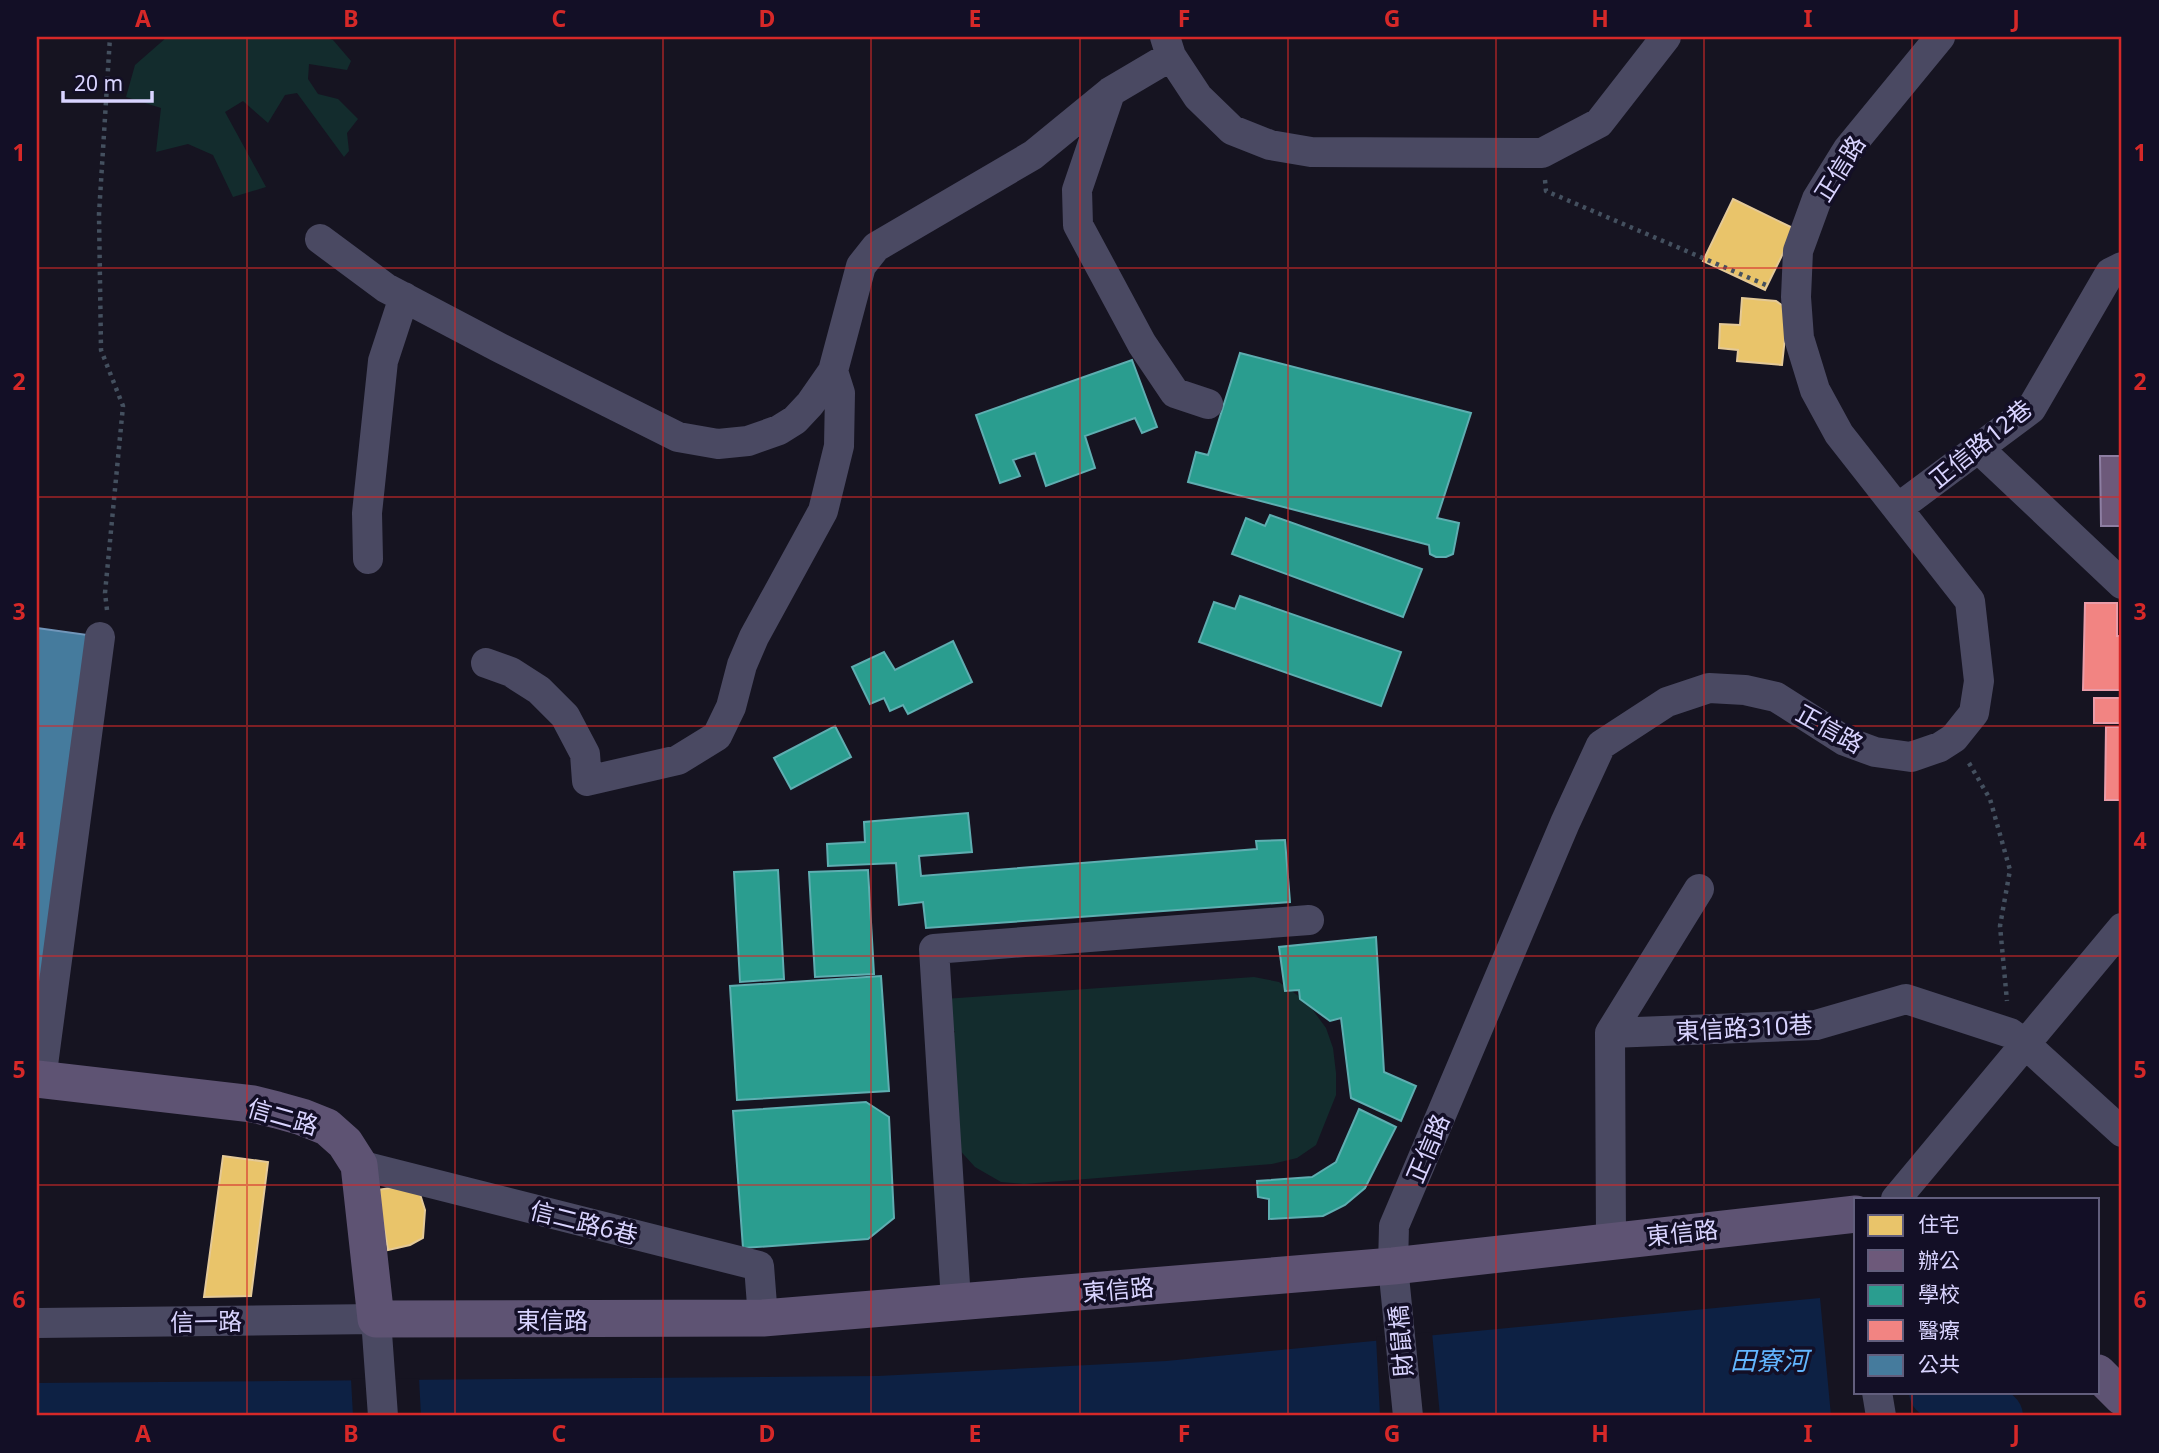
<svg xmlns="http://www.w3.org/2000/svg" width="2159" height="1453" font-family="'Noto Sans','Noto Sans TC',sans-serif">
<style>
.green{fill:#132c2d}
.water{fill:#0d2144}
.pier{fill:#161421}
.homes{fill:#e9c46a;stroke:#e4c997;stroke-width:2}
.offices{fill:#6d597a;stroke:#8d7ea2;stroke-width:2}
.schools{fill:#2a9d8f;stroke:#5eaeb1;stroke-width:2}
.health{fill:#f28482;stroke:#ea9ca8;stroke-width:2}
.public{fill:#457b9d;stroke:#7196ba;stroke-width:2}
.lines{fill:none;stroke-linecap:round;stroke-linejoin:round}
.river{stroke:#0d2144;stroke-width:52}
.path{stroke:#44505f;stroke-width:4.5;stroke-dasharray:3.5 5;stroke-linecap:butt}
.minor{stroke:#4a4962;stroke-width:30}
.major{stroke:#5e5373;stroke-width:37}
.grid{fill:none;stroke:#d62828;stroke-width:2;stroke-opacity:0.55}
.labels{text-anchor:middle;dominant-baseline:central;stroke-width:7;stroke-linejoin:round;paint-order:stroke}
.street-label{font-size:24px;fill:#d9d4ff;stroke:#130f26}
.water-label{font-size:26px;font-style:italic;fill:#62b6ff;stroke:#130f26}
.neatline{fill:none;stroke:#d62828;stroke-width:2.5}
.grid-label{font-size:23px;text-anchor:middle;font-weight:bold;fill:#d62828}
</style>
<rect width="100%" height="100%" fill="#161421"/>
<!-- green -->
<path class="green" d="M 167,37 L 322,37 L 333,40 L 351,61 L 347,70 L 309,64 L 308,79 L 318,94 L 338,99 L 358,119 L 347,133 L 349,151 L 344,157 L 297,93 L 285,95 L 268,123 L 243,101 L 225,112 L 266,187 L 233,197 L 213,155 L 188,144 L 156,152 L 161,108 L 126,97 L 135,65 Z
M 1254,977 L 1279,982 L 1307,1002 L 1326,1028 L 1333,1048 L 1336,1073 L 1336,1095 L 1316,1145 L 1297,1158 L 1272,1164 L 1024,1184 L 1001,1182 L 975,1167 L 955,1145 L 946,1050 L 955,1031 L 932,1032 L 930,1000 Z"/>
<!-- water -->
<path class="water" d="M 1820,1298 L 1831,1416 L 37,1416 L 37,1383 L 878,1376 L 1166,1361 Z"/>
<!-- pier -->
<path class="pier" d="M 1432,1332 L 1440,1416 L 1380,1416 L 1376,1337 Z
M 419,1378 L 421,1416 L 353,1416 L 351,1379 Z"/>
<!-- homes -->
<path class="homes" d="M 1733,199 L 1795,229 L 1765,290 L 1703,261 Z
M 1742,298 L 1776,301 L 1786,308 L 1787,319 L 1782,365 L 1737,361 L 1738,350 L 1719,348 L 1720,324 L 1740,325 Z
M 223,1156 L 268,1162 L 251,1296 L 204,1297 Z
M 409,1185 L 420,1194 L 425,1210 L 423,1238 L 410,1245 L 388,1250 L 377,1190 Z"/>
<!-- offices -->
<path class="offices" d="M 2100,456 L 2122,456 L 2122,526 L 2101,526 Z"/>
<!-- schools -->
<path class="schools" d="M 1240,353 L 1471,413 L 1437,518 L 1459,523 L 1453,554 L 1446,557 L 1436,557 L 1430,554 L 1429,545 L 1188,482 L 1196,452 L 1208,455 Z
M 1132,360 L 1157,427 L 1142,433 L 1135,418 L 1085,436 L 1095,468 L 1046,486 L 1035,453 L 1013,460 L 1020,476 L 1000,483 L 976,415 Z
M 1270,515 L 1422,569 L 1403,617 L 1232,554 L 1246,518 L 1265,526 Z
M 1240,596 L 1401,652 L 1381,706 L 1199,642 L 1214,602 L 1235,609 Z
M 953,641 L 972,682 L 908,714 L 903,705 L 890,711 L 884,698 L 870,704 L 852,667 L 884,652 L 895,670 Z
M 835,726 L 851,757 L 791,789 L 774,758 Z
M 968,813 L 972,852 L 919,856 L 921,876 L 1257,849 L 1256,841 L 1285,840 L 1290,902 L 926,928 L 923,902 L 899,905 L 896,863 L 828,866 L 827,844 L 865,842 L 864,822 Z
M 778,870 L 784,979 L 740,982 L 734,872 Z
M 868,870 L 874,974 L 815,977 L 809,872 Z
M 1376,937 L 1384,1072 L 1416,1086 L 1401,1121 L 1351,1098 L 1341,1018 L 1330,1021 L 1300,999 L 1299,990 L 1285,991 L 1279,947 Z
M 881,976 L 889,1091 L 737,1100 L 730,986 Z
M 866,1102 L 889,1117 L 894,1218 L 868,1239 L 743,1248 L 733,1111 Z
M 1359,1109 L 1396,1127 L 1365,1188 L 1345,1205 L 1323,1216 L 1269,1219 L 1269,1199 L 1258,1197 L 1257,1181 L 1312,1177 L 1336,1162 Z"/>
<!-- health -->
<path class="health" d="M 2085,603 L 2117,603 L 2117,636 L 2122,636 L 2122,690 L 2083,690 Z
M 2094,698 L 2122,698 L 2122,723 L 2094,723 Z
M 2106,727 L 2122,727 L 2122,800 L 2105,800 Z"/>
<!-- public -->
<path class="public" d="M 37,628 L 95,636 L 37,1003 Z"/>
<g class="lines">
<!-- river -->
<path class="river" d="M 1935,1392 L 1981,1402 L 1997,1416"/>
<!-- path -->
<path class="path" d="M 1545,180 L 1546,191 L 1766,285
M 107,610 L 105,593 L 123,406 L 101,350 L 99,214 L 110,37
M 1969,763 L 1990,799 L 2010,870 L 2000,926 L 2007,1001"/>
<!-- minor -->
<path class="minor" d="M 1165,37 L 1171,56 L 1198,97 L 1232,130 L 1270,145 L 1311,152 L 1542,153 L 1599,123 L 1666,37
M 1110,93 L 1077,190 L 1078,225 L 1142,344 L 1175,393 L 1208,404
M 320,239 L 386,288 L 500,348 L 678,437 L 718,444 L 748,441 L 779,430 L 795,420 L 810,404 L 833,371 L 861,266 L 876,247 L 1033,155 L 1110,92 L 1171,56
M 1978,448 L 2122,584
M 1898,508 L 2031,409 L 2110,273 L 2122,267
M 368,559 L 367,513 L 383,361 L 404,297
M 486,663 L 511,672 L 539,690 L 565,716 L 585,754 L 587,781 L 678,760 L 717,736 L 731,707 L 742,665 L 754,637 L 823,511 L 839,446 L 840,393 L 833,371
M 1610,1033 L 1699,889
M 41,1080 L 100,637
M 359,1165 L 759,1266 L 763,1318
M 1896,1199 L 2122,928
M 1611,1240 L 1610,1033 L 1816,1025 L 1906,999 L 2010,1033 L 2024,1043 L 2122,1132
M 956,1301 L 934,949 L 1309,920
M 37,1323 L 376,1319 L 383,1416
M 1877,1392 L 1881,1416
M 1408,1416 L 1393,1266 L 1394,1226 L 1565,823 L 1601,745 L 1667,702 L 1709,688 L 1745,690 L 1776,697 L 1845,741 L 1875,752 L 1911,757 L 1940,747 L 1954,738 L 1974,713 L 1979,681 L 1970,601 L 1839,434 L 1815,390 L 1799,338 L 1796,297 L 1798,251 L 1817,199 L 1848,149 L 1940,37"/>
<!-- major -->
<path class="major" d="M 37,1079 L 253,1104 L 277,1110 L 302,1117 L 327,1127 L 345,1143 L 359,1165 L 376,1319 L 763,1318 L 1393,1266 L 1856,1214
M 2098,1373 L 2122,1397"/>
</g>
<!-- grid -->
<path class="grid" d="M 247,37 L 247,1416M 455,37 L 455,1416M 663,37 L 663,1416M 871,37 L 871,1416M 1080,37 L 1080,1416M 1288,37 L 1288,1416M 1496,37 L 1496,1416M 1704,37 L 1704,1416M 1912,37 L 1912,1199M 37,268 L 2122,268M 37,497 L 2122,497M 37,726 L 2122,726M 37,956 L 2122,956M 37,1185 L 2122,1185M 1912,1392 L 1912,1416"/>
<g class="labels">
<!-- street labels -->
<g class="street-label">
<text transform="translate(1839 168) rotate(-58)">正信路</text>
<text transform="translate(1980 443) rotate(-39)">正信路12巷</text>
<text transform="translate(1830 728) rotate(29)">正信路</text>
<text transform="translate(1744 1027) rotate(-3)">東信路310巷</text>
<text transform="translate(283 1116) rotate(16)">信二路</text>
<text transform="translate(1427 1148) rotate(-67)">正信路</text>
<text transform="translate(584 1222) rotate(14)">信二路6巷</text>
<text transform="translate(1682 1232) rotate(-6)">東信路</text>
<text transform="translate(1118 1289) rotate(-5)">東信路</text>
<text x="552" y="1319">東信路</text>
<text transform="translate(206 1321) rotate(-1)">信一路</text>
<text transform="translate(1400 1341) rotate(-95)">財鼠橋</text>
</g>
<!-- water labels -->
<g class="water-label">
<text x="1769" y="1360">田寮河</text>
</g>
</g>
<!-- border -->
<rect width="2159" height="1453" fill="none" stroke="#130f26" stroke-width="77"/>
<!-- legend -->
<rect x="1854" y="1198" width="245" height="196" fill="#130f26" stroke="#625e7d" stroke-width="2"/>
<rect x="1868" y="1215" width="35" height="21" fill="#e9c46a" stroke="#625e7d" stroke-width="2"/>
<text x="1918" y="1232" font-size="21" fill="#d9d4ff">住宅</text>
<rect x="1868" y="1250" width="35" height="21" fill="#6d597a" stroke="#625e7d" stroke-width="2"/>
<text x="1918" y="1268" font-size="21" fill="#d9d4ff">辦公</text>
<rect x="1868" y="1285" width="35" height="21" fill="#2a9d8f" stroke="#625e7d" stroke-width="2"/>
<text x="1918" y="1302" font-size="21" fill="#d9d4ff">學校</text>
<rect x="1868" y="1320" width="35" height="21" fill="#f28482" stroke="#625e7d" stroke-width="2"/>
<text x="1918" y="1338" font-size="21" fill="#d9d4ff">醫療</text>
<rect x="1868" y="1355" width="35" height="21" fill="#457b9d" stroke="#625e7d" stroke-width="2"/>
<text x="1918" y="1372" font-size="21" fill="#d9d4ff">公共</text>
<!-- scale -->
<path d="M63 91v10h89v-10" fill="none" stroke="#d9d4ff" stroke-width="3.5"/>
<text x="74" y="91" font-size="21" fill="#d9d4ff" stroke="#130f26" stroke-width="5" paint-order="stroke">20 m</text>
<rect x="38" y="38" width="2082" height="1376" class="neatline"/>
<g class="grid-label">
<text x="143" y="27">A</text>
<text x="351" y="27">B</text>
<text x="559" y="27">C</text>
<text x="767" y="27">D</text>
<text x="975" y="27">E</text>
<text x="1184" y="27">F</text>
<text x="1392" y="27">G</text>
<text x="1600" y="27">H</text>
<text x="1808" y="27">I</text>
<text x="2016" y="27">J</text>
<text x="19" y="161">1</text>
<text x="2140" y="161">1</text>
<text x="19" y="390">2</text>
<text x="2140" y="390">2</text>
<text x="19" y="620">3</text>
<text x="2140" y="620">3</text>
<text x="19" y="849">4</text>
<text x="2140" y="849">4</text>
<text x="19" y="1078">5</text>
<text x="2140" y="1078">5</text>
<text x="19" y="1308">6</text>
<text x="2140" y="1308">6</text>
<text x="143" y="1442">A</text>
<text x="351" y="1442">B</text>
<text x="559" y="1442">C</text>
<text x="767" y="1442">D</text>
<text x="975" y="1442">E</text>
<text x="1184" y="1442">F</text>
<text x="1392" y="1442">G</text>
<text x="1600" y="1442">H</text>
<text x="1808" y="1442">I</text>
<text x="2016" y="1442">J</text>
</g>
</svg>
